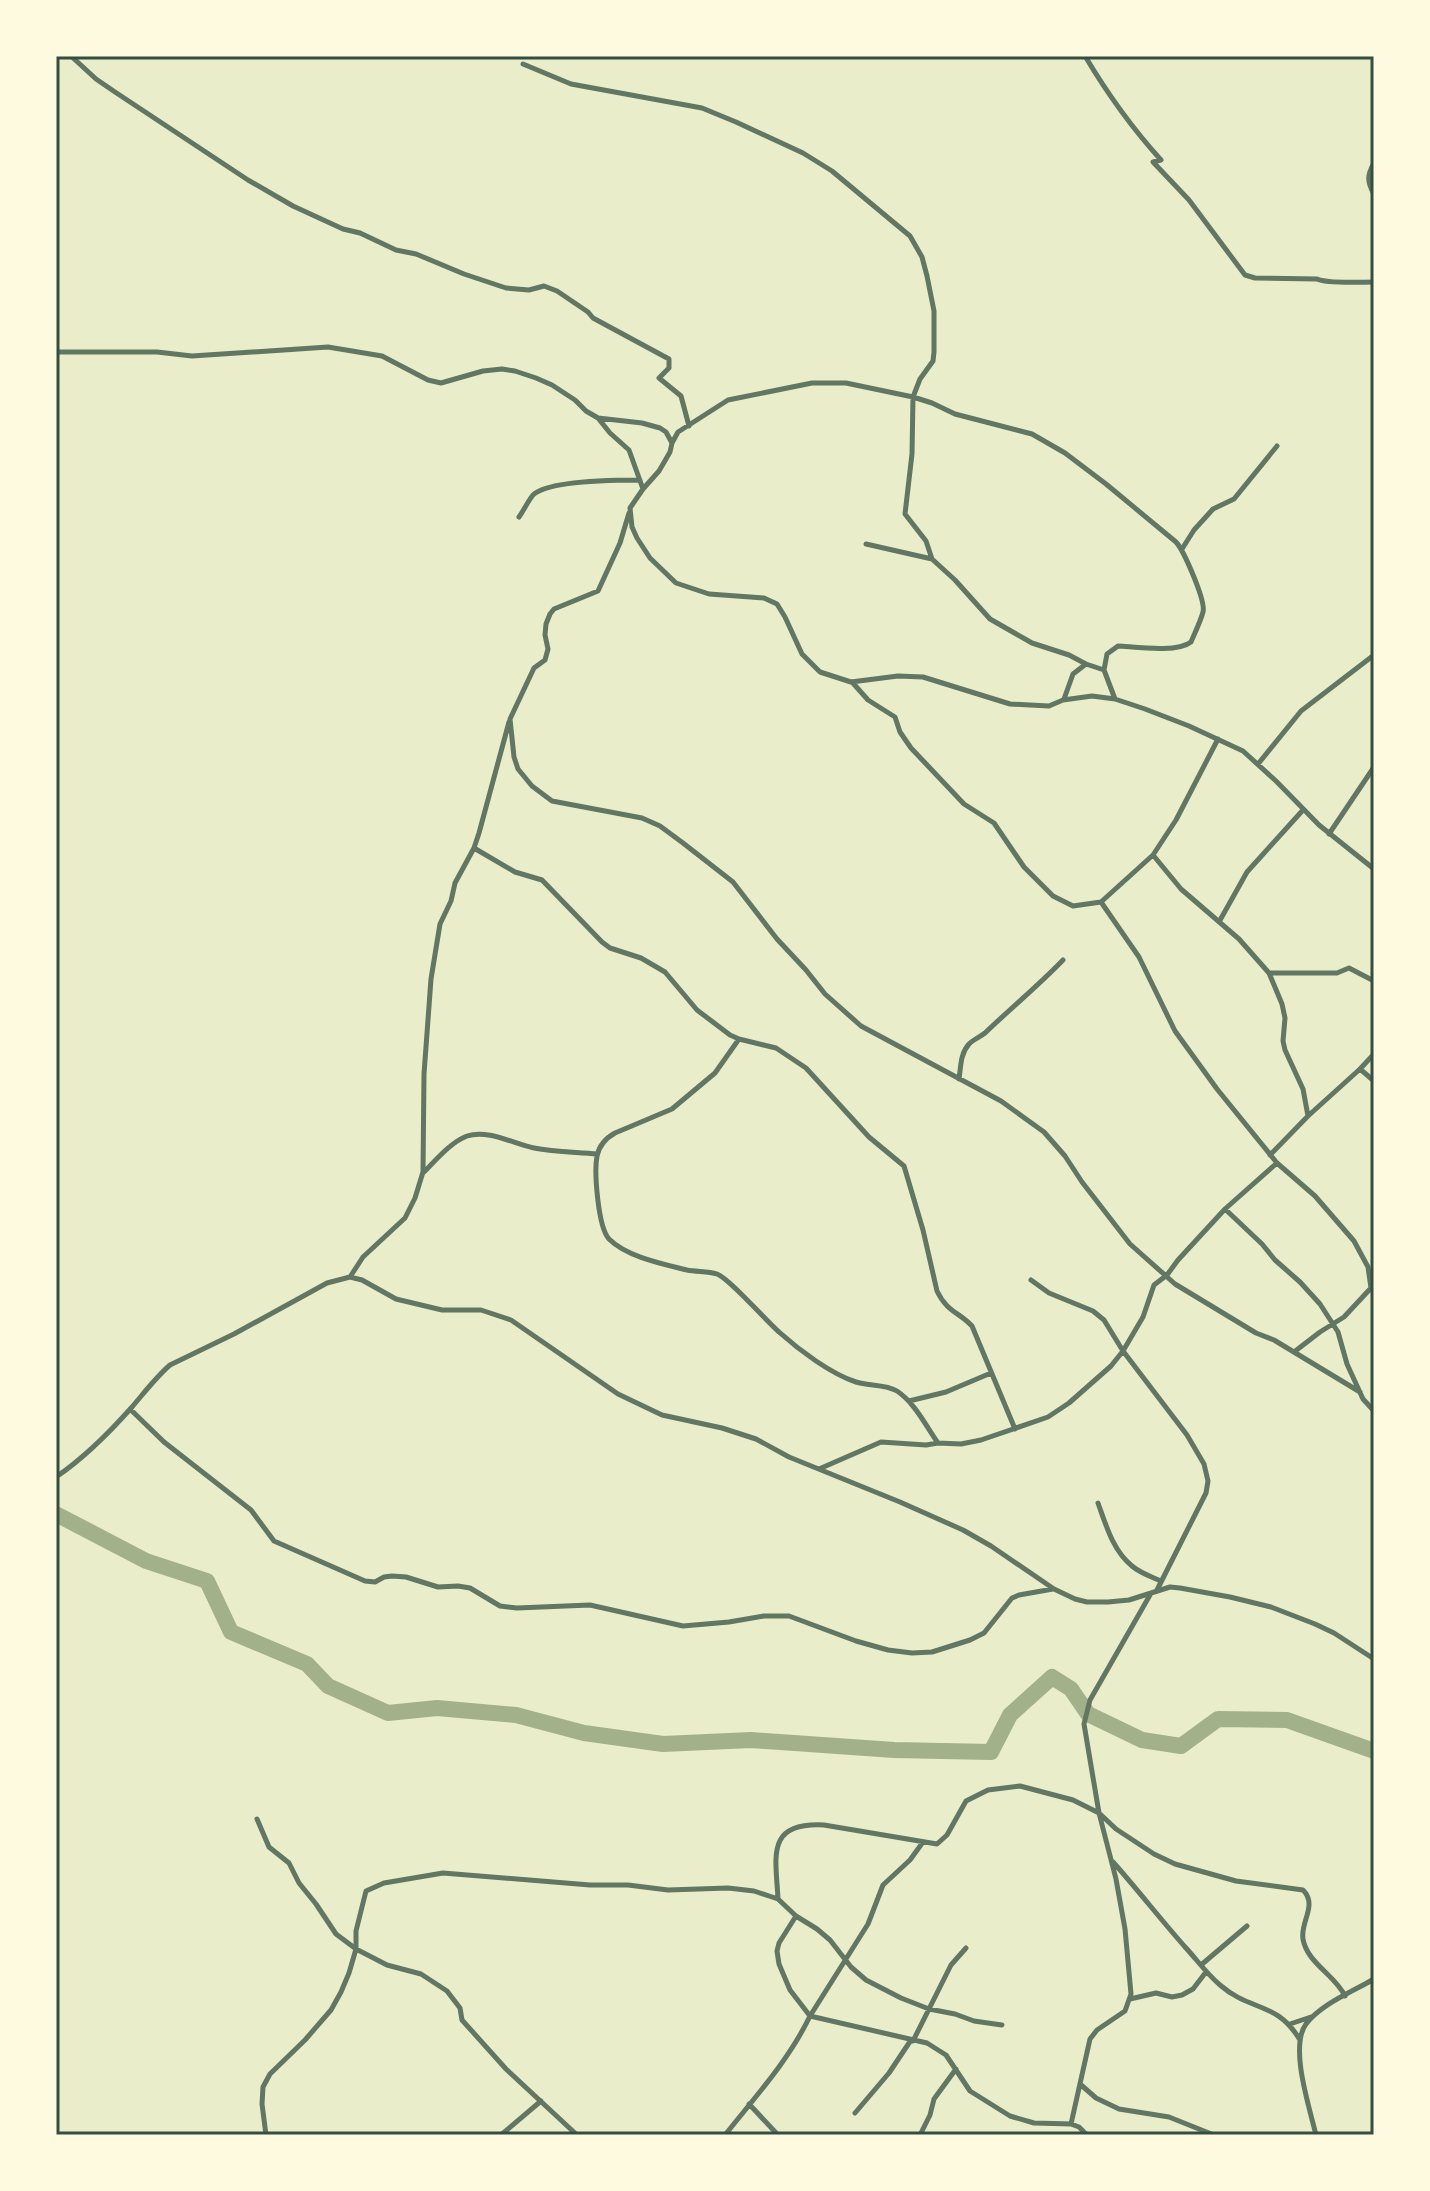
<svg xmlns="http://www.w3.org/2000/svg" width="1430" height="2191" font-family="Ubuntu,sans-serif">
<style>
.lines{fill:none;stroke-linecap:round;stroke-linejoin:round}
.river{stroke:#a3b18a;stroke-width:16}
.minor{stroke:#617663;stroke-width:5}
.neatline{fill:none;stroke:#344e41;stroke-width:3}
</style>
<rect width="100%" height="100%" fill="#e9edc9"/>
<g class="lines">
<!-- river -->
<path class="river" d="M 56,1514 L 146,1561 L 207,1581 L 231,1632 L 307,1664 L 328,1686 L 388,1713 L 437,1708 L 516,1715 L 584,1733 L 663,1744 L 751,1740 L 894,1750 L 991,1752 L 1010,1715 L 1052,1677 L 1071,1689 L 1088,1714 L 1142,1740 L 1181,1746 L 1218,1719 L 1287,1720 L 1374,1751"/>
<!-- minor -->
<path class="minor" d="M 71,56 L 96,79 L 115,92 L 248,180 L 293,206 L 343,229 L 360,233 L 396,250 L 416,254 L 464,274 L 506,288 L 529,290 L 544,286 L 557,291 L 588,312 L 593,318 L 669,359 L 669,368 L 659,378 L 681,396 L 689,426
M 1085,56 C 1107,93 1132,128 1161,160 L 1153,162 L 1189,200 L 1245,275 L 1255,278 L 1317,279 C 1327,284 1361,282 1374,282
M 523,64 L 571,84 L 702,108 L 736,122 L 803,153 L 832,171 L 910,236 L 922,257 L 927,276 L 934,311 L 934,352 L 933,361 L 920,379 L 913,397 L 912,454 L 905,514 L 926,541 L 932,559
M 1374,163 C 1367,175 1367,182 1374,194
M 56,352 L 157,352 L 192,356 L 328,347 L 382,356 L 428,380 L 441,383 L 483,371 L 502,369 L 515,371 L 536,378 L 552,385 L 575,400 L 586,411 L 598,418 L 642,423 L 660,428 L 666,432 L 672,443 L 670,452 L 659,471 L 643,489 L 630,508 L 632,527 L 637,538 L 650,558 L 676,583 L 709,594 L 764,598 L 777,604 L 785,617 L 802,654 L 820,672 L 851,682 L 898,676 L 923,677 L 1010,704 L 1049,706 L 1063,700 L 1092,696 L 1115,699 L 1145,709 L 1189,726 L 1243,751 L 1276,781 L 1319,825 L 1374,869
M 598,418 L 610,433 L 629,450 L 643,489
M 672,443 L 678,432 L 728,400 L 812,383 L 846,383 L 913,397 L 932,403 L 955,414 L 1032,434 L 1065,453 L 1106,484 L 1176,542 C 1184,551 1206,601 1203,612 C 1201,620 1194,635 1191,642 C 1177,653 1136,647 1118,646 L 1107,654 L 1104,670 L 1115,699
M 629,513 L 620,543 L 598,591 L 554,609 L 550,614 L 546,624 L 545,635 L 548,649 L 545,660 L 534,668 L 510,719 L 514,757 L 518,769 L 532,786 L 552,801 L 642,818 L 660,826 L 683,843 L 733,882 L 777,939 L 806,970 L 825,994 L 861,1026 L 1001,1101 L 1044,1132 L 1065,1156 L 1082,1182 L 1130,1244 L 1175,1284 L 1256,1333 L 1274,1340 L 1360,1392
M 519,517 C 524,510 528,501 533,495 C 549,480 616,480 639,480
M 866,544 L 932,559 L 955,580 L 990,619 L 1032,643 L 1069,655 L 1086,664
M 1182,549 L 1194,530 L 1213,509 L 1234,499 L 1277,446
M 852,682 L 868,700 L 895,717 L 900,732 L 911,748 L 964,804 L 994,823 L 1024,867 L 1053,896 L 1073,906 L 1101,902 L 1153,855 L 1176,820 L 1218,739
M 1064,699 L 1073,674 L 1086,664 L 1104,670
M 1258,764 L 1301,711 L 1374,655
M 1329,834 L 1374,767
M 474,848 L 515,872 L 542,880 L 602,942 L 610,948 L 641,958 L 665,972 L 697,1010 L 730,1035 L 739,1039 L 776,1048 L 806,1068 L 869,1137 L 904,1166 L 923,1230 L 937,1291 C 947,1312 959,1312 972,1326 L 1015,1429
M 1153,855 L 1181,889 L 1239,939 L 1269,973 L 1282,1004 L 1285,1018 L 1283,1041 L 1285,1050 L 1303,1089 L 1308,1116
M 1101,902 L 1139,957 L 1175,1031 L 1217,1089 L 1277,1163 L 1315,1196 L 1354,1241 L 1368,1267 L 1371,1288 L 1344,1317 L 1320,1332 L 1294,1352
M 1219,922 L 1247,872 L 1303,810
M 1269,973 L 1337,973 L 1349,968 L 1374,981
M 739,1039 L 715,1073 L 672,1109 L 615,1133 C 606,1138 599,1146 597,1156 C 594,1172 598,1227 609,1239 C 627,1257 663,1264 687,1270 C 697,1272 708,1271 717,1274 C 730,1279 766,1321 779,1332 C 799,1350 831,1374 856,1382 C 868,1386 886,1384 897,1391 C 915,1403 926,1426 938,1443
M 1360,1069 L 1374,1081
M 959,1079 C 961,1067 960,1054 969,1044 C 974,1039 980,1037 985,1033 C 1011,1008 1038,986 1063,960
M 1270,1155 L 1308,1116 L 1360,1069 L 1374,1054
M 424,1172 C 436,1160 451,1142 467,1136 C 488,1129 514,1144 534,1148 C 555,1152 577,1152 597,1154
M 1225,1209 L 1262,1244 L 1275,1260 L 1300,1282 L 1320,1304 L 1338,1332 L 1347,1364 L 1363,1399 L 1374,1411
M 350,1277 L 363,1257 L 405,1218 L 415,1198 L 423,1172 L 424,1074 L 431,979 L 440,924 L 451,901 L 455,883 L 474,848 L 479,833 L 509,722
M 1031,1280 L 1049,1293 L 1093,1311 L 1104,1320 L 1123,1351 L 1187,1435 L 1204,1464 L 1208,1481 L 1206,1493 L 1157,1590
M 909,1401 L 946,1392 L 991,1373
M 130,1409 L 164,1442 L 251,1510 L 274,1541 L 365,1581 L 375,1582 L 384,1577 L 392,1576 L 406,1577 L 438,1587 L 458,1586 L 470,1588 L 500,1606 L 517,1608 L 590,1605 L 683,1626 L 729,1622 L 764,1616 L 789,1616 L 856,1641 L 888,1650 L 912,1653 L 932,1652 L 970,1640 L 984,1633 L 1012,1598 L 1019,1595 L 1053,1589
M 819,1469 L 881,1442 L 926,1445 L 938,1443 L 961,1444 L 981,1440 L 1048,1417 L 1069,1403 L 1111,1366 L 1123,1351 L 1143,1317 L 1154,1285 L 1167,1275 L 1178,1260 L 1225,1209 L 1277,1163
M 56,1477 C 84,1458 109,1433 132,1407 C 144,1393 156,1377 170,1365 L 234,1334 L 327,1283 L 350,1277 L 362,1280 L 396,1299 L 442,1310 L 481,1310 L 511,1320 L 618,1394 L 662,1415 L 722,1428 L 756,1439 L 789,1457 L 900,1502 L 963,1530 L 991,1546 L 1054,1589 L 1075,1599 L 1087,1602 L 1108,1602 L 1129,1600 L 1170,1587 L 1180,1588 L 1230,1597 L 1271,1607 L 1315,1624 L 1334,1633 L 1374,1659
M 1098,1503 C 1106,1525 1113,1551 1132,1566 C 1140,1573 1152,1577 1161,1581
M 257,1819 L 269,1847 L 289,1863 L 299,1883 L 316,1904 L 336,1934 L 356,1949 L 387,1965 L 421,1974 L 447,1991 L 460,2008 L 462,2020 L 506,2069 L 577,2135
M 1113,1862 C 1138,1890 1161,1920 1186,1948 C 1197,1960 1207,1974 1220,1985 C 1251,2012 1277,2001 1300,2040
M 778,1899 C 776,1857 765,1822 824,1825 L 937,1844 L 947,1835 L 966,1801 L 988,1790 L 1020,1786 L 1073,1800 L 1099,1813 L 1116,1829 L 1154,1854 L 1175,1864 L 1236,1881 L 1303,1890 C 1318,1905 1300,1922 1303,1939 C 1307,1963 1335,1975 1345,1996
M 796,1916 L 779,1943 L 777,1951 L 779,1964 L 790,1990 L 810,2016 L 927,2043 L 946,2055 L 970,2091 L 1010,2116 L 1034,2123 L 1071,2124 L 1079,2127 L 1087,2135
M 1201,1965 L 1247,1926
M 1130,1999 L 1156,1993 L 1172,1997 L 1182,1995 L 1193,1989 L 1206,1972
M 1290,2024 L 1311,2017
M 913,2041 L 951,1965 L 966,1948
M 1080,2084 L 1096,2098 L 1119,2109 L 1169,2117 L 1214,2135
M 749,2104 L 778,2135
M 855,2113 L 889,2073 L 911,2040
M 1071,2124 L 1090,2039 L 1097,2030 L 1125,2011 L 1131,1994 L 1125,1929 L 1116,1879 L 1099,1813 L 1084,1724 L 1090,1700 L 1150,1595
M 266,2135 L 262,2104 L 263,2087 L 270,2074 L 305,2040 L 331,2010 L 341,1992 L 349,1973 L 356,1949 L 356,1931 L 366,1891 L 384,1883 L 443,1873 L 590,1885 L 628,1885 L 668,1890 L 728,1888 L 754,1891 L 778,1899 L 796,1916 L 817,1929 L 830,1940 L 851,1967 L 866,1980 L 901,1998 L 929,2009 L 955,2014 L 974,2021 L 1002,2025
M 501,2135 L 541,2101
M 725,2135 C 755,2097 789,2060 810,2016 L 868,1924 L 883,1885 L 910,1860 L 923,1842
M 920,2135 L 930,2115 L 934,2099 L 956,2069
M 1316,2135 C 1310,2109 1289,2047 1306,2024 C 1321,2004 1352,1992 1374,1979"/>
</g>
<!-- border -->
<rect width="1430" height="2191" fill="none" stroke="#fefae0" stroke-width="116"/>
<rect x="58" y="58" width="1314" height="2075" class="neatline"/>
</svg>
